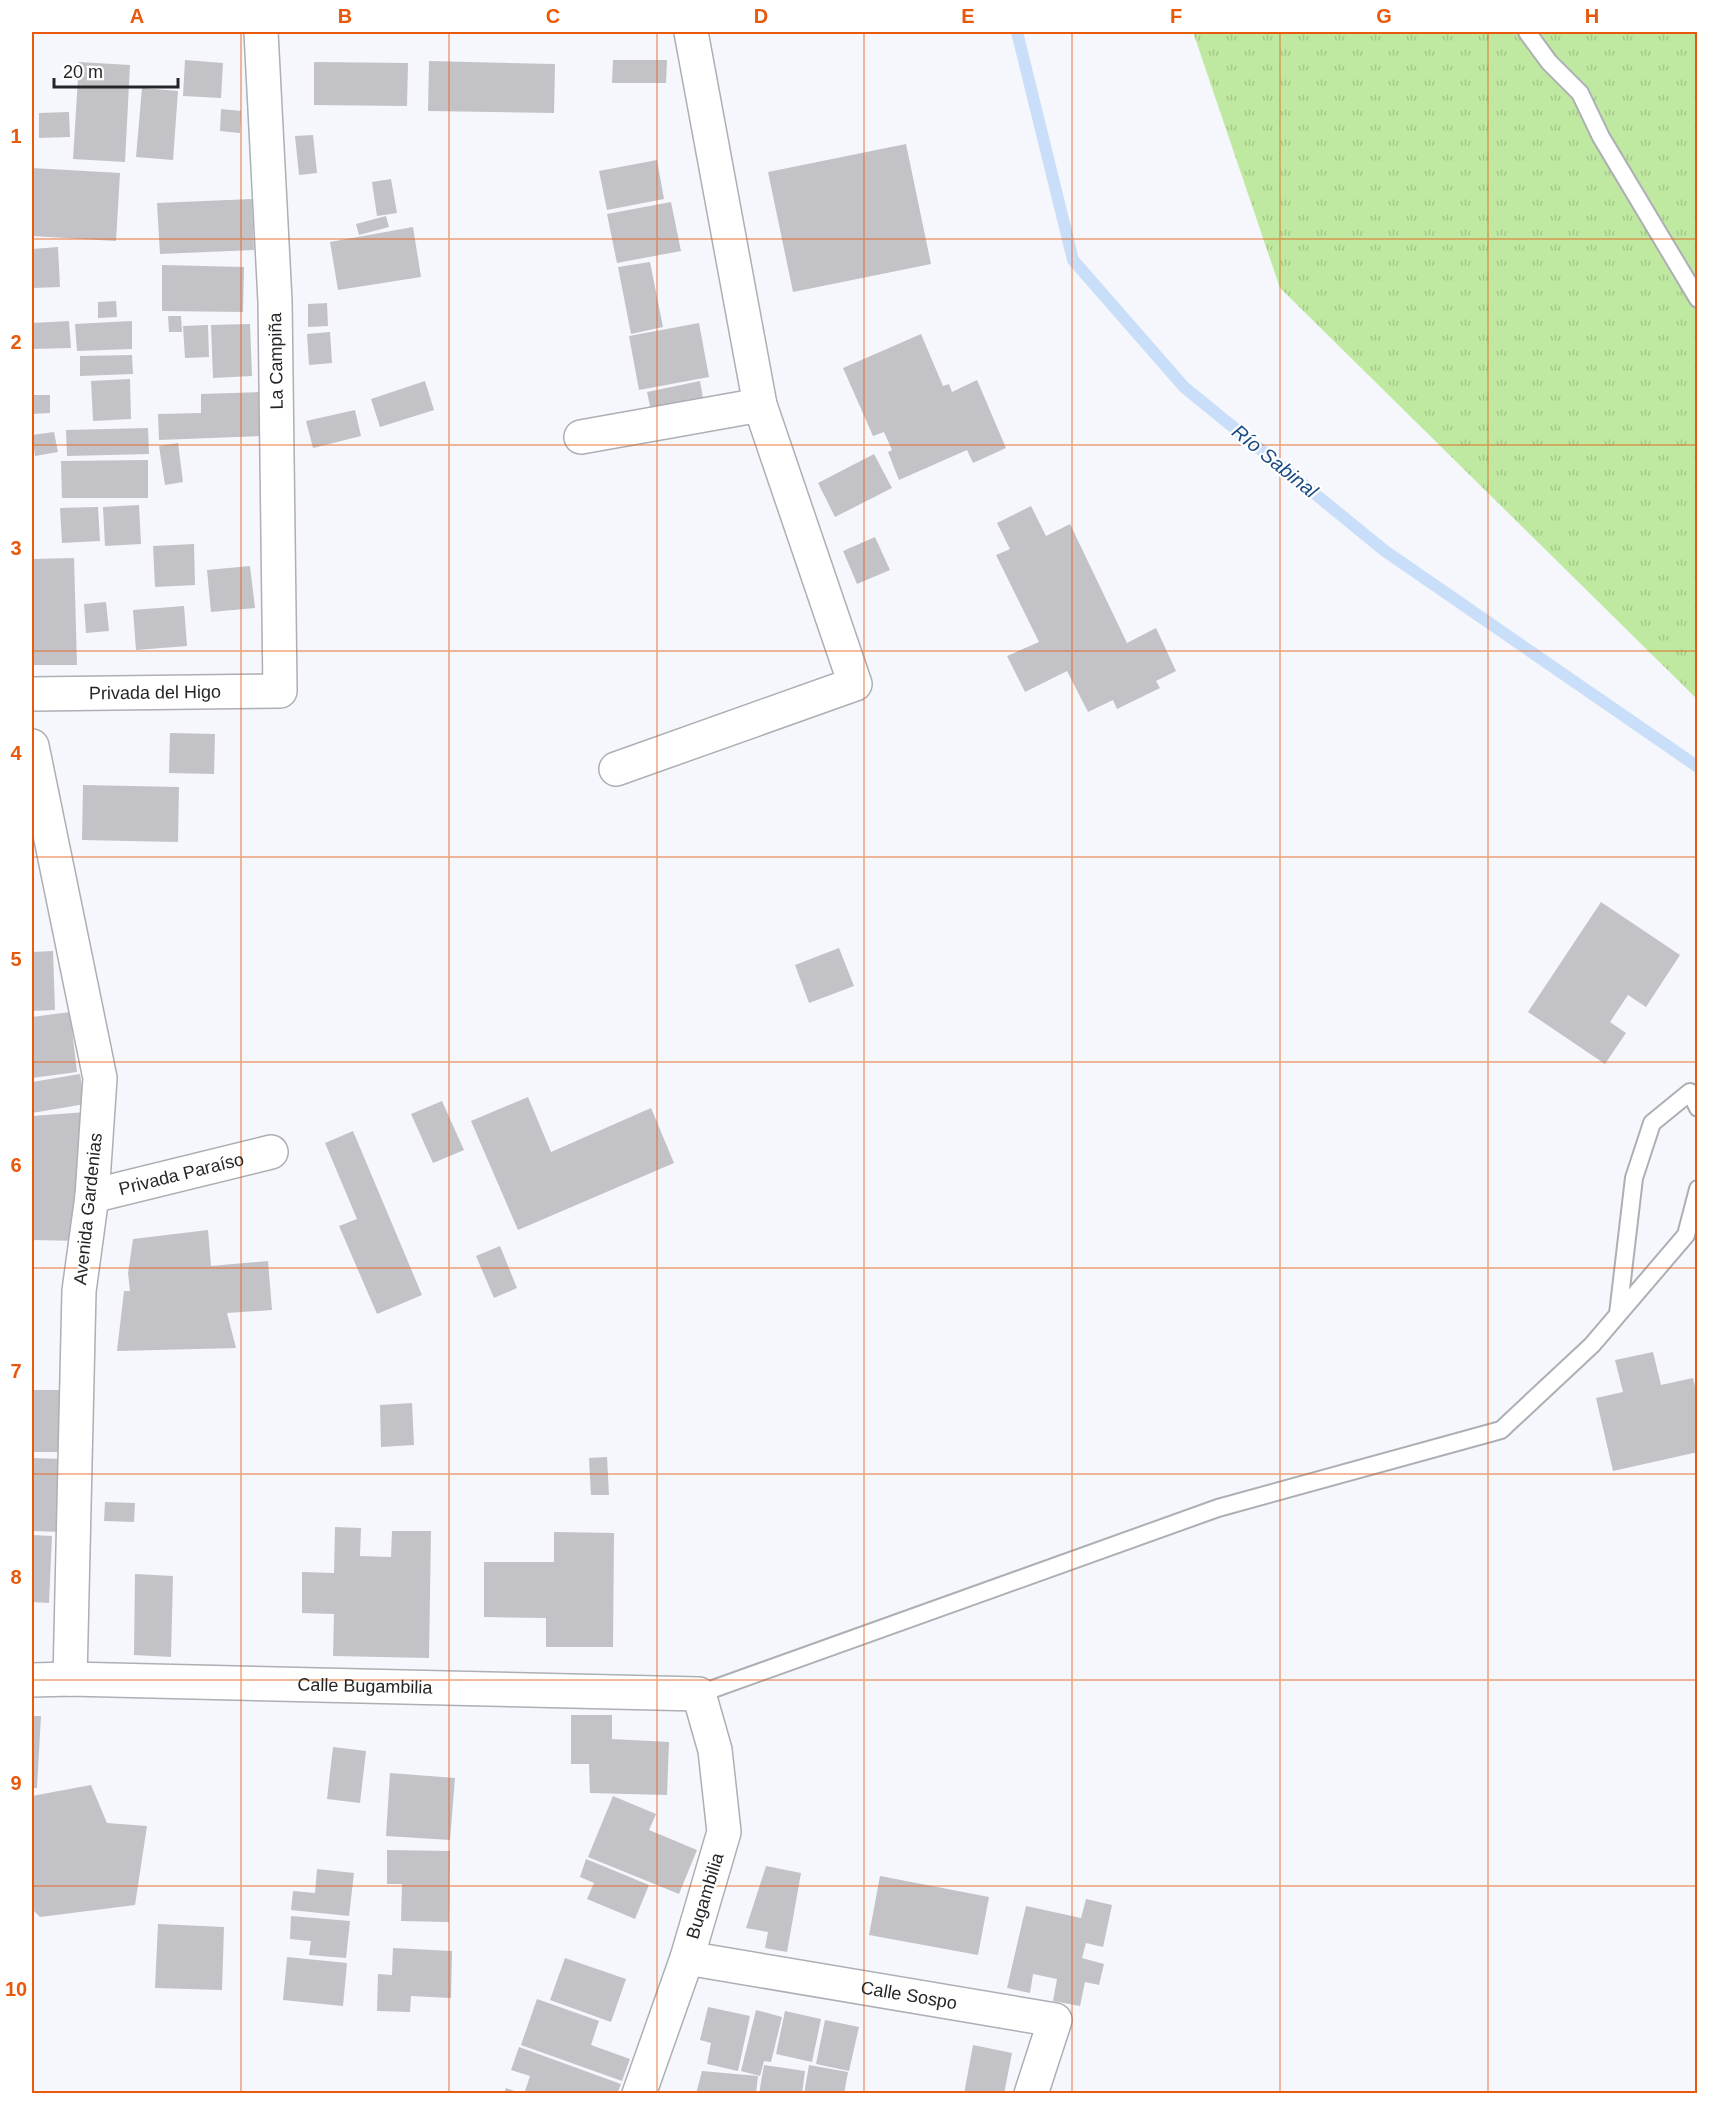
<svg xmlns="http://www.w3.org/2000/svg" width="1729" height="2125" font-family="Helvetica,sans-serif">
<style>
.grass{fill:url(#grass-tufts)}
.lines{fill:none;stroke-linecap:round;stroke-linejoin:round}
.stream{stroke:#c9def8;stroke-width:12}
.building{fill:#c3c2c7}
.service-casing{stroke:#acafb3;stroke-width:20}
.minor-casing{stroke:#acafb3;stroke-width:36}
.service{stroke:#fff;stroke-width:16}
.minor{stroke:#fff;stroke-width:33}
.grid{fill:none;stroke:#e8590c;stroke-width:1.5;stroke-opacity:0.55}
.labels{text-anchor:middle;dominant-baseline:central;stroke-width:4.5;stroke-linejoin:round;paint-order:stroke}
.street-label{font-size:18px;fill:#252628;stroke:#fff}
.water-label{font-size:20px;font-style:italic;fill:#194b84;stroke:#fff}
.neatline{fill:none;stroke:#e8590c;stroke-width:2}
.grid-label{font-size:20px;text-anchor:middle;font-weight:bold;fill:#e8590c}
</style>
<defs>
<pattern id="grass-tufts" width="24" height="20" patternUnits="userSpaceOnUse" patternTransform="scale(1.5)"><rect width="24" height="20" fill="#bfe9a1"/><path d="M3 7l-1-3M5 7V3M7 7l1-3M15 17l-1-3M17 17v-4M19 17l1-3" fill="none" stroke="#a4c88b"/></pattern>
</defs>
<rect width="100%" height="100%" fill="#f5f7fc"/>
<!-- grass -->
<path class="grass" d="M 1193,32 L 1697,32 L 1697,699 L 1280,288 Z"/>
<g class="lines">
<!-- stream -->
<path class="stream" d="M 1017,32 L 1073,260 L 1184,387 L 1385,551 L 1698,767"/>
</g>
<!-- building -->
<path class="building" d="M 185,60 L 223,63 L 221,98 L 183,96 Z
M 613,60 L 667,60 L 666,83 L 612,83 Z
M 429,61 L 555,64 L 554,113 L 428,111 Z
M 79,62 L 130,65 L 125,162 L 73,159 Z
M 314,62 L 408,63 L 407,106 L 314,105 Z
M 142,88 L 178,91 L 173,160 L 136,157 Z
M 221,109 L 241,111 L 240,133 L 220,131 Z
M 69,112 L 70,137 L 39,138 L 39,113 Z
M 313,135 L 317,173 L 299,175 L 295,136 Z
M 906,144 L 931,264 L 793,292 L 768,172 Z
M 657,160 L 664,199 L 607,210 L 599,171 Z
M 32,168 L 120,173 L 116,241 L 32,236 Z
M 391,179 L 397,213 L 377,216 L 372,182 Z
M 252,199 L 254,250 L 160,254 L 157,203 Z
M 671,202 L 681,251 L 617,263 L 607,214 Z
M 386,216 L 389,227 L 359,235 L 356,224 Z
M 413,227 L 421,277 L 338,290 L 330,242 Z
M 58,247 L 60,287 L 33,288 L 32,249 Z
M 650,262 L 663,327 L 631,334 L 618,267 Z
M 162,265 L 244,267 L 243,312 L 162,311 Z
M 116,301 L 117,317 L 98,318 L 98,302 Z
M 327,303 L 328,326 L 308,327 L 308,304 Z
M 168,316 L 181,316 L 182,332 L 169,332 Z
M 69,321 L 71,348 L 32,349 L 32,323 Z
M 132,321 L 132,349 L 77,351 L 75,324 Z
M 699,323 L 709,377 L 639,390 L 629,336 Z
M 250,324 L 252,376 L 213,378 L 211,325 Z
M 208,325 L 209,357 L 185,358 L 183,326 Z
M 330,332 L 332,363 L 309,365 L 307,334 Z
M 921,334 L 943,386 L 949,384 L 952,392 L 977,380 L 1006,448 L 973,463 L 967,450 L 899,480 L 888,452 L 892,450 L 884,432 L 873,436 L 843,368 Z
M 132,355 L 133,374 L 80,376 L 80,356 Z
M 130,379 L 131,419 L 93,421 L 91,381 Z
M 425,381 L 434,410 L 380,427 L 371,399 Z
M 700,381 L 705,410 L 653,420 L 647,392 Z
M 260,392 L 262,436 L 159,440 L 158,414 L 201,413 L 201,394 Z
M 32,395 L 50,395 L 50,413 L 32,414 Z
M 355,410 L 361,436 L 313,448 L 306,421 Z
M 148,428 L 149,454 L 67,456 L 66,430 Z
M 54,432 L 58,452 L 35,456 L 32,435 Z
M 178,443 L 183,482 L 165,485 L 159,446 Z
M 874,454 L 892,488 L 835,517 L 818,483 Z
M 148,460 L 148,498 L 62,498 L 61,461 Z
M 139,505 L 141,544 L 105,546 L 103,507 Z
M 1031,506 L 1046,536 L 1070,524 L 1127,643 L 1156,628 L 1176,671 L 1156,681 L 1160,688 L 1117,709 L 1113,700 L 1088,712 L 1067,671 L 1025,692 L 1007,656 L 1039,642 L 996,555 L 1010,549 L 997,523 Z
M 98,507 L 100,541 L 62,543 L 60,508 Z
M 875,537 L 890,570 L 857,584 L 843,551 Z
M 194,544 L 195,585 L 155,587 L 153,546 Z
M 74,558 L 77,665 L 32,665 L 32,559 Z
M 250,566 L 255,608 L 211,612 L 207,570 Z
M 106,602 L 109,631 L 86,633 L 84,604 Z
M 184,606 L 187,646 L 136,650 L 133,610 Z
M 170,733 L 215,734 L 214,774 L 169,773 Z
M 83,785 L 179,787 L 178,842 L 82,840 Z
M 1601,902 L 1680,955 L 1646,1007 L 1628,995 L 1610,1022 L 1626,1033 L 1605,1064 L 1528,1012 Z
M 839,948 L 854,986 L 809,1003 L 795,965 Z
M 53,951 L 55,1010 L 32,1011 L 32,952 Z
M 70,1012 L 77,1072 L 32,1078 L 32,1017 Z
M 80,1074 L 85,1104 L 32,1113 L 32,1082 Z
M 528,1097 L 551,1152 L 651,1108 L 674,1163 L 518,1230 L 471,1121 Z
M 442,1101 L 464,1150 L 433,1163 L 411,1114 Z
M 87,1112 L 80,1241 L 32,1240 L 32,1116 Z
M 353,1131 L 422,1295 L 377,1314 L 339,1226 L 357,1219 L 325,1143 Z
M 208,1230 L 211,1266 L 268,1261 L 272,1310 L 227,1313 L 236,1348 L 117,1351 L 124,1291 L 130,1291 L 128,1273 L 133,1239 Z
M 500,1246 L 517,1288 L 494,1298 L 476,1256 Z
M 1653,1352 L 1661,1385 L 1693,1378 L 1698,1398 L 1698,1452 L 1613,1471 L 1596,1398 L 1623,1392 L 1615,1360 Z
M 32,1390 L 59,1390 L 59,1452 L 32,1452 Z
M 412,1403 L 414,1445 L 381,1447 L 380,1405 Z
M 607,1457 L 609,1495 L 591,1495 L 589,1458 Z
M 32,1458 L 64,1459 L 61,1532 L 32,1531 Z
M 105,1502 L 135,1503 L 134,1522 L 104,1521 Z
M 335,1527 L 361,1528 L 360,1556 L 391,1557 L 392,1531 L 431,1531 L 429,1658 L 333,1656 L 334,1614 L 302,1613 L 302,1572 L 334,1573 Z
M 554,1532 L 614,1533 L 613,1647 L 546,1647 L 546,1618 L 484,1617 L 484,1562 L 554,1562 Z
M 32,1535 L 52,1536 L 49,1603 L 32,1602 Z
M 135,1574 L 173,1576 L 171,1657 L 134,1655 Z
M 571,1715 L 612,1715 L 612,1739 L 669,1742 L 667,1795 L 590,1793 L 589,1764 L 571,1764 Z
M 32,1716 L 41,1716 L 37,1788 L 32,1788 Z
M 333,1747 L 366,1751 L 360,1803 L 327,1799 Z
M 390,1773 L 455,1778 L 450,1840 L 386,1836 Z
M 91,1785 L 107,1823 L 147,1826 L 135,1905 L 40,1917 L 32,1909 L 32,1796 Z
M 613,1796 L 656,1814 L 649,1830 L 697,1850 L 679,1894 L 588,1857 Z
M 387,1850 L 450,1851 L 449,1922 L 401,1921 L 402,1884 L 387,1884 Z
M 586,1859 L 649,1885 L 635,1919 L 587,1899 L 594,1883 L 580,1877 Z
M 766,1866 L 801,1873 L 787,1952 L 765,1948 L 768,1932 L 746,1928 Z
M 317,1869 L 354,1873 L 349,1916 L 291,1910 L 293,1891 L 315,1893 Z
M 880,1876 L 989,1897 L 978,1955 L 869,1935 Z
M 1086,1899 L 1112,1905 L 1103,1947 L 1086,1943 L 1082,1958 L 1104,1964 L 1099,1985 L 1085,1982 L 1080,2006 L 1053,2001 L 1057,1979 L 1033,1974 L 1030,1993 L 1007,1988 L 1026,1906 L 1081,1918 Z
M 291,1916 L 350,1921 L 346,1958 L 309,1955 L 311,1941 L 290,1939 Z
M 158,1924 L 224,1927 L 222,1990 L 155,1988 Z
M 393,1948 L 452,1951 L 451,1998 L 411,1996 L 410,2012 L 377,2011 L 378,1974 L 392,1975 Z
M 287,1957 L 347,1963 L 343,2006 L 283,2000 Z
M 565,1958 L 626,1979 L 611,2022 L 550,2000 Z
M 537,1999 L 599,2021 L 591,2045 L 630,2059 L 622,2081 L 521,2045 Z
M 708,2007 L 750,2016 L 738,2071 L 707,2064 L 711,2043 L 700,2040 Z
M 756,2010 L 782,2017 L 771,2062 L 764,2061 L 760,2076 L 741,2071 Z
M 785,2011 L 821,2019 L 812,2062 L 776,2054 Z
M 825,2020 L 859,2027 L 849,2071 L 816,2064 Z
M 973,2045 L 1012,2053 L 1004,2094 L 964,2094 Z
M 519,2047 L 621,2084 L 617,2094 L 532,2094 L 525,2091 L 530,2076 L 511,2070 Z
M 764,2065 L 805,2071 L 802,2094 L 759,2094 Z
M 809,2065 L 848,2072 L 844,2094 L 804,2094 Z
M 702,2071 L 758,2076 L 756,2094 L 696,2094 Z
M 506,2088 L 520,2093 L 520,2094 L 504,2094 Z"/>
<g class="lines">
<!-- service casing -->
<g class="service-casing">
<path id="service" d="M 1527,32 L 1549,62 L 1580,93 L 1601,137 L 1698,299
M 1618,1314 L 1634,1178 L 1652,1123 L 1690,1092 L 1698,1108
M 699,1694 L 1218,1508 L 1501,1430 L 1592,1345 L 1686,1235 L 1698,1189"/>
</g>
<!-- minor casing -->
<g class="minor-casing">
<g id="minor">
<path d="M 581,437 L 760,405"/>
<path id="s1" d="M 32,694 L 280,691 L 275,301 L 261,32"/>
<path d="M 32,746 L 100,1078 L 92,1196 L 79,1291 L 70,1679"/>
<path d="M 616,769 L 855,684 L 760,405 L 691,32"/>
<path id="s2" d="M 92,1196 L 271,1152"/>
<path id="s3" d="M 32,1680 L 70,1679 L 699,1694 L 715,1750 L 724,1832 L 687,1958 L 639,2094"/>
<path id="s4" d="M 687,1958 L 1055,2020 L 1031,2094"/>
</g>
</g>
<!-- service -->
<use href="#service" class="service"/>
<!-- minor -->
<use href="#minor" class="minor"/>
</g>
<!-- grid -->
<path class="grid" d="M 241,32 L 241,2094M 449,32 L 449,2094M 657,32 L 657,2094M 864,32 L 864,2094M 1072,32 L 1072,2094M 1280,32 L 1280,2094M 1488,32 L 1488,2094M 32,239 L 1698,239M 32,445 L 1698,445M 32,651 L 1698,651M 32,857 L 1698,857M 32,1062 L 1698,1062M 32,1268 L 1698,1268M 32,1474 L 1698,1474M 32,1680 L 1698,1680M 32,1886 L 1698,1886"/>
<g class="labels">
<!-- street labels -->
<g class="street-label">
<text transform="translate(276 361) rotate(-91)">La Campiña</text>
<text stroke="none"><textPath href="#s1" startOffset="123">Privada del Higo</textPath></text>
<text stroke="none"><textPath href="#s2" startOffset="92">Privada Paraíso</textPath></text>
<text transform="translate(88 1209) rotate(-84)">Avenida Gardenias</text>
<text stroke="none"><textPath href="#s3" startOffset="333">Calle Bugambilia</textPath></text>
<text transform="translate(705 1896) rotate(-73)">Bugambilia</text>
<text stroke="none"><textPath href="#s4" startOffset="225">Calle Sospo</textPath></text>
</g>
<!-- water labels -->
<g class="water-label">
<text transform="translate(1275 461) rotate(39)">Río Sabinal</text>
</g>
</g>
<!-- border -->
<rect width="1729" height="2125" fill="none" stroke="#ffffff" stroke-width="66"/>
<!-- scale -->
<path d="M54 78v9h124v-9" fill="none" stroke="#252628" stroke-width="3"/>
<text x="63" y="78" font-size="18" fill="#252628" stroke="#ffffff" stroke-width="4.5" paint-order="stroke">20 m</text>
<rect x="33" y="33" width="1663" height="2059" class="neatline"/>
<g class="grid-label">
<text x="137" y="23">A</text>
<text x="345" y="23">B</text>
<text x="553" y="23">C</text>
<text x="761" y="23">D</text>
<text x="968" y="23">E</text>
<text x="1176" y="23">F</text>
<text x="1384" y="23">G</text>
<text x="1592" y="23">H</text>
<text x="16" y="143">1</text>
<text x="16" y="349">2</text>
<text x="16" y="555">3</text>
<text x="16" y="760">4</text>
<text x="16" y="966">5</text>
<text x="16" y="1172">6</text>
<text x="16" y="1378">7</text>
<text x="16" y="1584">8</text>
<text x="16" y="1790">9</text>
<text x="16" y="1996">10</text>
</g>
</svg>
